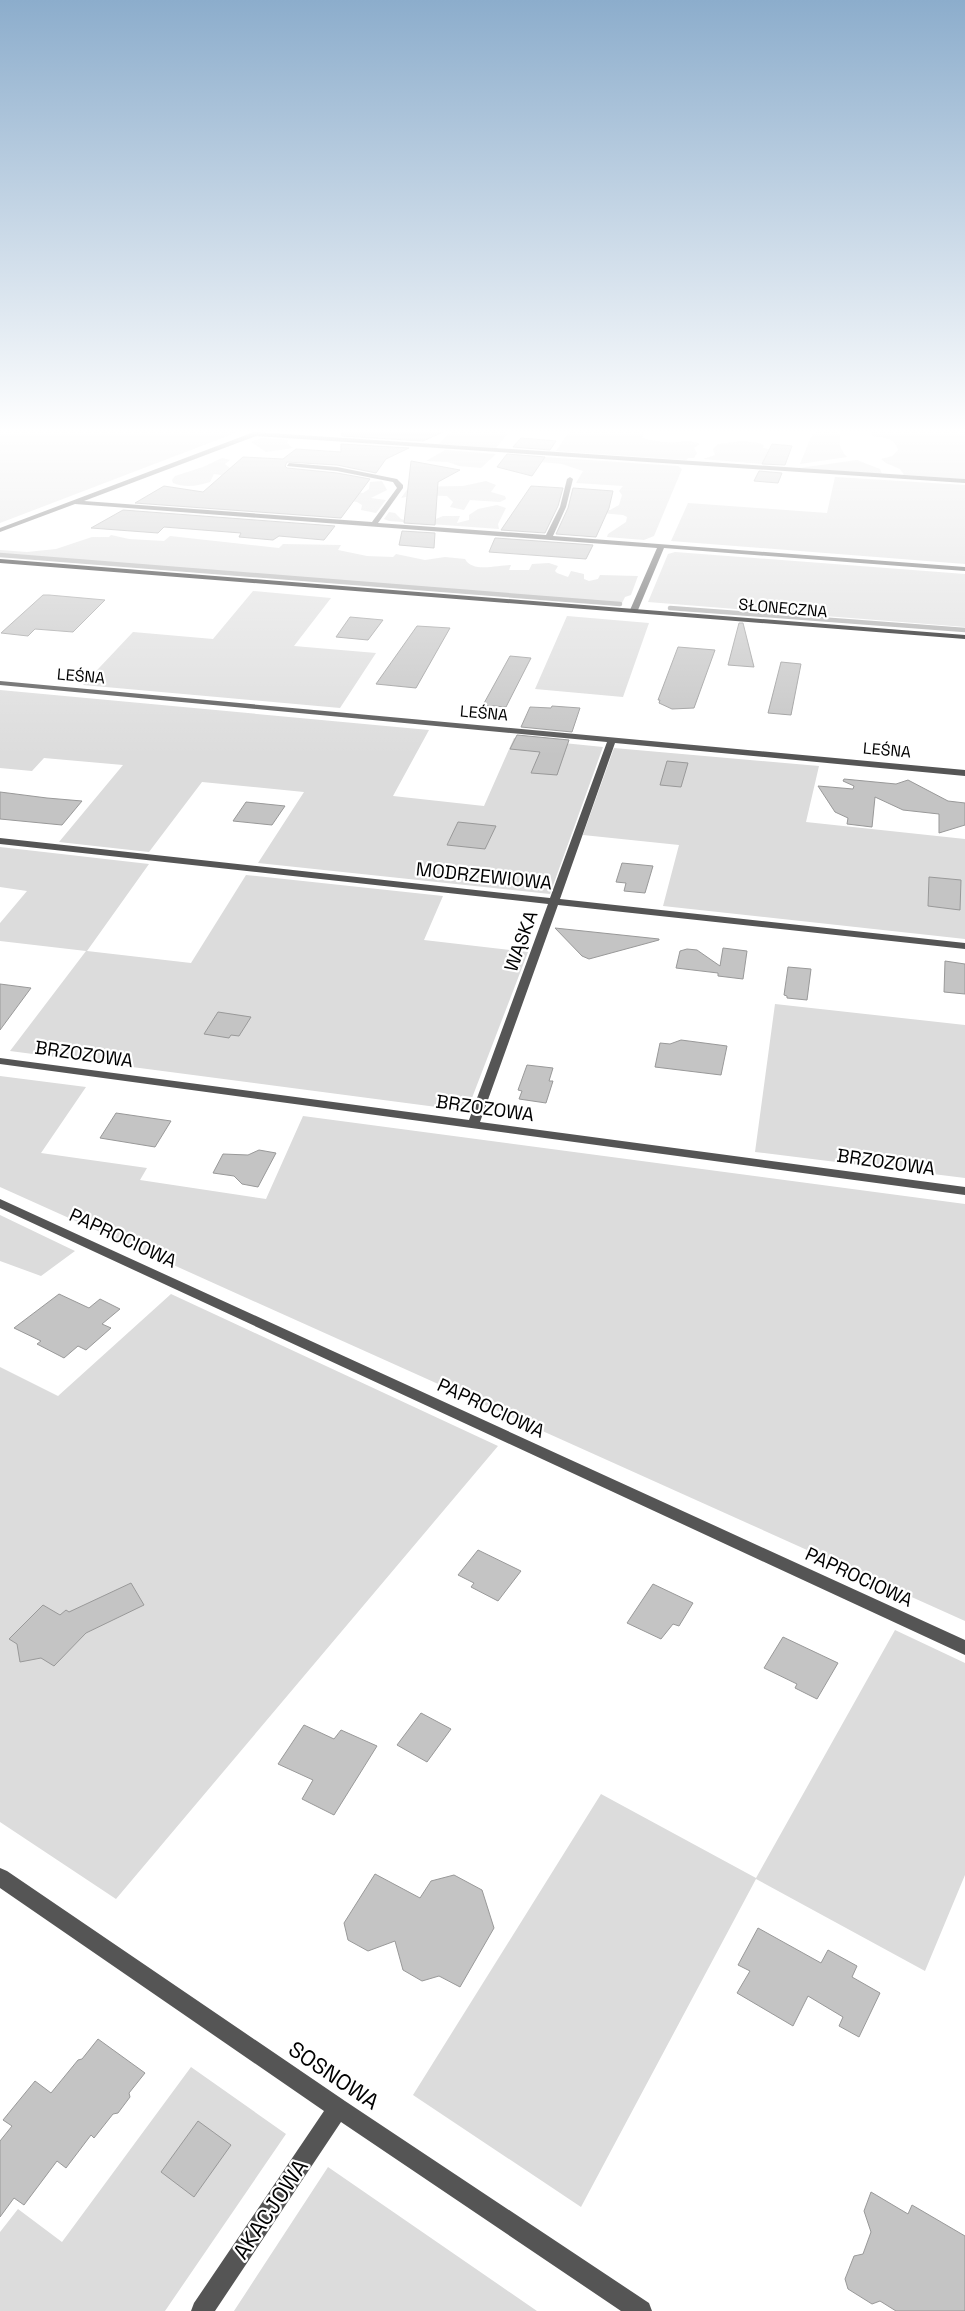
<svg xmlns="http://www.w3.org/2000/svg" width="965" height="2311" font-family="'Space Grotesk',sans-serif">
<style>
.green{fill:#dcdcdc}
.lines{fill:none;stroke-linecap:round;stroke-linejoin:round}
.stream{stroke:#a3a3a3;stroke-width:4.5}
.building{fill:#c4c4c4;stroke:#999}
.minor{fill:#555;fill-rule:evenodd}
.major{fill:#000;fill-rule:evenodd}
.labels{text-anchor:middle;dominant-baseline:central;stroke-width:4.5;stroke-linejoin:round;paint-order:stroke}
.far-street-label{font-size:16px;fill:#000;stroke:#fff}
.street-label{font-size:19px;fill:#000;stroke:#fff}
.near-street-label{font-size:22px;fill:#000;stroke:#fff}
</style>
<rect width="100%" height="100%" fill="#fff"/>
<!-- green -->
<path class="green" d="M 0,432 L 238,432 L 0,523 Z
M 450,432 L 509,432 L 496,448 L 439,444 Z
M 569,432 L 644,432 L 642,438 C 650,440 659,442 667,442 C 678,443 691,439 700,444 L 694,448 L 697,453 L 694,458 L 688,458 L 686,460 L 556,451 Z
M 813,432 L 840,432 C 840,446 838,446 847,457 L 800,464 Z
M 872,432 L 965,432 L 965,479 L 904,475 L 900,469 L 886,463 L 881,459 L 892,456 L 898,450 C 895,437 883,438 872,436 Z
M 262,438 L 288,440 L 287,443 L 293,448 L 266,452 L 251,442 Z
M 742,441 L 759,443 L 764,445 L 763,448 L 769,449 L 762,464 L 703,459 L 715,455 L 713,449 L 718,444 Z
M 445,450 L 496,454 L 481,468 L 459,466 L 448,462 L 426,461 Z
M 514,455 L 678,466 L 682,469 L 654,536 L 644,540 L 607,537 L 608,534 L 626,522 L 627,517 L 623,515 L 601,513 L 589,508 L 610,510 L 619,505 L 622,495 L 619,491 L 623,486 L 576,483 L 583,471 L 562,464 L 541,462 Z
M 222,458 L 230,460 L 225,464 L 232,470 L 304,486 L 363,493 L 369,489 L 370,482 L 382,481 L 387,490 L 371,498 L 386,500 L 376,513 L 361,510 L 362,505 L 357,502 L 228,476 L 214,474 L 210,482 C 199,486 184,488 173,483 L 172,480 L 175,476 L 203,467 Z
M 857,460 L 880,469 L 882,474 L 799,468 Z
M 835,477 L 965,485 L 965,564 L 671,541 L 688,503 L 827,513 Z
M 486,481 L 496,485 L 491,492 L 505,496 L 506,499 L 500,502 L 470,500 L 464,510 L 450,507 L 453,502 L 447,496 L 414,495 L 401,498 L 409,487 L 463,486 Z
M 497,505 L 506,508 L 498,524 L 499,529 L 389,521 L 384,519 L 389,512 L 395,513 L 401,519 L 405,520 L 431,521 L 443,516 L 460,516 L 457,523 L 469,520 L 469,515 L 478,509 Z
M 111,535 L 129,539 L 164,541 L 170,536 L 179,537 L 279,548 L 283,544 L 341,545 L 338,550 L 367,556 L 393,557 L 396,554 L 425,560 L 445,557 L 465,559 C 472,573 498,565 511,565 L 509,570 L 529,570 L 532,564 L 549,563 L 558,566 L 555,571 L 557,573 L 568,577 L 571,571 L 584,574 L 584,579 L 589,581 L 598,579 L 600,575 L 638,576 L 631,595 L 625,597 L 621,605 L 0,556 L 0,550 L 27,552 L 56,549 L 92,537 L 109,537 Z
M 675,552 L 965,574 L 965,627 L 648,602 L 668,554 Z
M 253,591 L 331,598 L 294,646 L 376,653 L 340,708 L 83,685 L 133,632 L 213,639 Z
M 567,616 L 649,623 L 623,697 L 535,689 Z
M 0,690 L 429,730 L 393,796 L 484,806 L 514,738 L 603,747 L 550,894 L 258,863 L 304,792 L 202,782 L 149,852 L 59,842 L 123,765 L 44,758 L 32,771 L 0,768 Z
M 614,748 L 819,766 L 806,822 L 965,839 L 965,939 L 663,906 L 679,845 L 583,835 Z
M 0,847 L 149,864 L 87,951 L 191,963 L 246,875 L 443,896 L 424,940 L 528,952 L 467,1111 L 10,1051 L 86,951 L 0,941 L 0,923 L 27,891 L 0,887 Z
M 775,1004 L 965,1025 L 965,1178 L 755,1152 Z
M 0,1076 L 86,1087 L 41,1153 L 147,1168 L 140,1180 L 266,1199 L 303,1116 L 965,1204 L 965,1621 L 0,1187 Z
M 0,1215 L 75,1251 L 41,1276 L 0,1261 Z
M 171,1294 L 498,1446 L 116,1899 L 0,1822 L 0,1367 L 58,1396 Z
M 895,1630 L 965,1663 L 965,1875 L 925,1971 L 756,1879 L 581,2207 L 413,2095 L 601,1794 L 756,1878 Z
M 191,2067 L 286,2134 L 165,2311 L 0,2311 L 0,2232 L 18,2209 L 62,2242 Z
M 328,2167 L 537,2311 L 234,2311 Z"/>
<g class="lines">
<!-- stream -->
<path class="stream" d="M 0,555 L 620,604
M 670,608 L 965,630"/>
</g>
<!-- building -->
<path class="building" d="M 342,432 L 443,432 L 423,441 L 342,436 Z
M 521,438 L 545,440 L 556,441 L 550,450 L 513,447 Z
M 341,444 L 409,448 L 386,459 L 376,473 L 337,465 L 287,462 L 285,466 L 287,468 L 337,473 L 370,479 L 341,518 L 135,503 L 164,486 L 203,492 L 243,457 L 283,459 L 296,449 L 341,452 Z
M 772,444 L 792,446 L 785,465 L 762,464 Z
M 507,454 L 545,457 L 532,476 L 497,467 Z
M 411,461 L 460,470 L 438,482 L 435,525 L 404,523 Z
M 759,471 L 782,473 L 778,483 L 754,481 Z
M 531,486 L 563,488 L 558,506 L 545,533 L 501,530 Z
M 573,488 L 613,491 L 609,508 L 596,537 L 556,534 L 568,508 Z
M 123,510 L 335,526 L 324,540 L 279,536 L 273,540 L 239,537 L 241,533 L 164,527 L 158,533 L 91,528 Z
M 402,531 L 435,533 L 434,548 L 399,545 Z
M 495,538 L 496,538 L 593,545 L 586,559 L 489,552 Z
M 43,595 L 49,595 L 105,600 L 73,632 L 35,629 L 28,636 L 1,633 Z
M 350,617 L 383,620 L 368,640 L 336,637 Z
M 739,623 L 743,623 L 754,667 L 728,665 Z
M 417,626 L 450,628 L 416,688 L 376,684 Z
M 678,647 L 715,650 L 694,708 L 672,709 L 659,703 L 660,700 L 658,700 Z
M 510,656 L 531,658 L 506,707 L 483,705 Z
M 781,662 L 801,664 L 791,715 L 768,713 Z
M 552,706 L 580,708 L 572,732 L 521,727 L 530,707 L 551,708 Z
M 517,735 L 569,740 L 557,775 L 531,773 L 540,752 L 510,749 Z
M 667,761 L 688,763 L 681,787 L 660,785 Z
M 844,779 L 896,784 L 908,780 L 948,801 L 965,803 L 965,825 L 939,833 L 939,814 L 903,810 L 875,797 L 872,827 L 847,824 L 848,818 L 835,812 L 818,786 L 853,789 L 854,786 L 843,781 Z
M 0,792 L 47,798 L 82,801 L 62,825 L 0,819 Z
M 246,802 L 285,806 L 272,825 L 233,821 Z
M 458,822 L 496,826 L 485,849 L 447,845 Z
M 622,863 L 653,866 L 645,893 L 624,891 L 626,883 L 616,882 Z
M 929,877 L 961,880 L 960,910 L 928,906 Z
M 555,928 L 659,939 L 659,940 L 589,959 L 582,956 Z
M 723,948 L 747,951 L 743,979 L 718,976 L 718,973 L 676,968 L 680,951 L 687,949 L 697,950 L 720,966 Z
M 945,961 L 965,964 L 965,994 L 944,992 Z
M 788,967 L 811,969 L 807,1000 L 787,998 L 787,996 L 784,995 Z
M 0,984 L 31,988 L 0,1030 Z
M 218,1012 L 251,1017 L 239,1036 L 231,1035 L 229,1038 L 204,1034 Z
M 681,1040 L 727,1046 L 721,1075 L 655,1067 L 660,1043 L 670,1044 Z
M 527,1065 L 553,1068 L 549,1081 L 553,1081 L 546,1103 L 519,1099 L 522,1091 L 518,1090 Z
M 116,1113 L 171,1121 L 155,1147 L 100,1138 Z
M 259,1150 L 276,1153 L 258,1187 L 242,1184 L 234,1176 L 213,1173 L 223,1154 L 248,1155 Z
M 59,1294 L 89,1308 L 100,1299 L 120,1309 L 102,1324 L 111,1328 L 86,1350 L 78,1346 L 64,1358 L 37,1344 L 41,1341 L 14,1328 Z
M 478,1550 L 521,1571 L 498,1601 L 471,1587 L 474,1583 L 458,1575 Z
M 131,1583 L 144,1605 L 86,1633 L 54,1666 L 41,1658 L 20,1662 L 17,1644 L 9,1639 L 43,1605 L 60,1615 L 66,1610 L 69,1612 Z
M 653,1584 L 693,1603 L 679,1626 L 673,1624 L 661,1639 L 627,1623 Z
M 783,1637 L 838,1663 L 817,1699 L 795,1688 L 797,1684 L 764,1668 Z
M 421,1713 L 451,1729 L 427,1762 L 397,1745 Z
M 304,1725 L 334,1739 L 341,1730 L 377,1746 L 334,1815 L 302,1799 L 313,1780 L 278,1764 Z
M 375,1874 L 420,1898 L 431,1881 L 454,1875 L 482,1890 L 494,1928 L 460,1987 L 439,1976 L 422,1981 L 403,1970 L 395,1941 L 368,1951 L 348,1940 L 344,1923 Z
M 758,1928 L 821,1963 L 828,1950 L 857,1966 L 852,1977 L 880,1993 L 859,2037 L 839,2026 L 843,2017 L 808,1996 L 793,2026 L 737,1993 L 750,1971 L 738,1965 Z
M 98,2039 L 145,2073 L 129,2093 L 130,2097 L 118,2113 L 113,2114 L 94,2138 L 91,2135 L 66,2168 L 57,2161 L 24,2205 L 14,2198 L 0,2217 L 0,2141 L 12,2126 L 3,2120 L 35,2081 L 51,2093 L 78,2060 L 82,2059 Z
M 198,2121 L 231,2145 L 194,2197 L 161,2172 Z
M 871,2192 L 908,2214 L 912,2205 L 965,2236 L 965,2311 L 896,2311 L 880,2301 L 872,2304 L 848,2289 L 845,2279 L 854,2256 L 863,2254 L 871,2232 L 864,2211 Z"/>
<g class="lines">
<!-- minor -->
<path class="minor" d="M 254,432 L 965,479 L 965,483 L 256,436 L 84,501 L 372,522 L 397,488 L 393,482 L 337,471 L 287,466 L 289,463 L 337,467 L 397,479 L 403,485 L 403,488 L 378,523 L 546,535 L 560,507 L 567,479 L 570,477 L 573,479 L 566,507 L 553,536 L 965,567 L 965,571 L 664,548 L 638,610 L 634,612 L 630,610 L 657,548 L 75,504 L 0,532 L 0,528 Z
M 0,681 L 965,770 L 965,776 L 615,743 L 560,899 L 965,943 L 965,949 L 558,905 L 480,1122 L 965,1187 L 965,1195 L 0,1064 L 0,1058 L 469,1120 L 548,904 L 0,844 L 0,838 L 550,898 L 607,742 L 0,685 Z
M 0,1199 L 965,1640 L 965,1655 L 0,1208 Z
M 0,1868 L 7,1871 L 345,2101 L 649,2303 L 652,2311 L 621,2311 L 341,2122 L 215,2311 L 191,2311 L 194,2303 L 324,2111 L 0,1888 Z"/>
<!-- major -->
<path class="major" d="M 0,559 L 965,635 L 965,639 L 0,563 Z"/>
</g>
<!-- sky -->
<linearGradient id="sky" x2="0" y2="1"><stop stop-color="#8cadcc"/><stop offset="0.57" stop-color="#fff"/><stop offset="1" stop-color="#fff" stop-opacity="0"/></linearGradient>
<rect width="965" height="756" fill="url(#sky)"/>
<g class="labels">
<!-- far-street labels -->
<g class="far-street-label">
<text transform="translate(783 608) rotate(5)">SŁONECZNA</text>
<text transform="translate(81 676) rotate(5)">LEŚNA</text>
<text transform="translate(484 713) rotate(5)">LEŚNA</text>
<text transform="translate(887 750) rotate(5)">LEŚNA</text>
</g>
<!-- street labels -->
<g class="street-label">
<text transform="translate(484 876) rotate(6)">MODRZEWIOWA</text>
<text transform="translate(521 941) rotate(-70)">WĄSKA</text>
<text transform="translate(84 1054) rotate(8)">BRZOZOWA</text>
<text transform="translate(485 1108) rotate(8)">BRZOZOWA</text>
<text transform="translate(886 1162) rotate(8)">BRZOZOWA</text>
<text transform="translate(123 1238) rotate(25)">PAPROCIOWA</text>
<text transform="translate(491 1408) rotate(25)">PAPROCIOWA</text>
<text transform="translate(859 1577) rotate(25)">PAPROCIOWA</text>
</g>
<!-- near-street labels -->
<g class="near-street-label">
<text transform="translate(334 2075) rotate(34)">SOSNOWA</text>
<text transform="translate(270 2209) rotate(-56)">AKACJOWA</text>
</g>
</g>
</svg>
